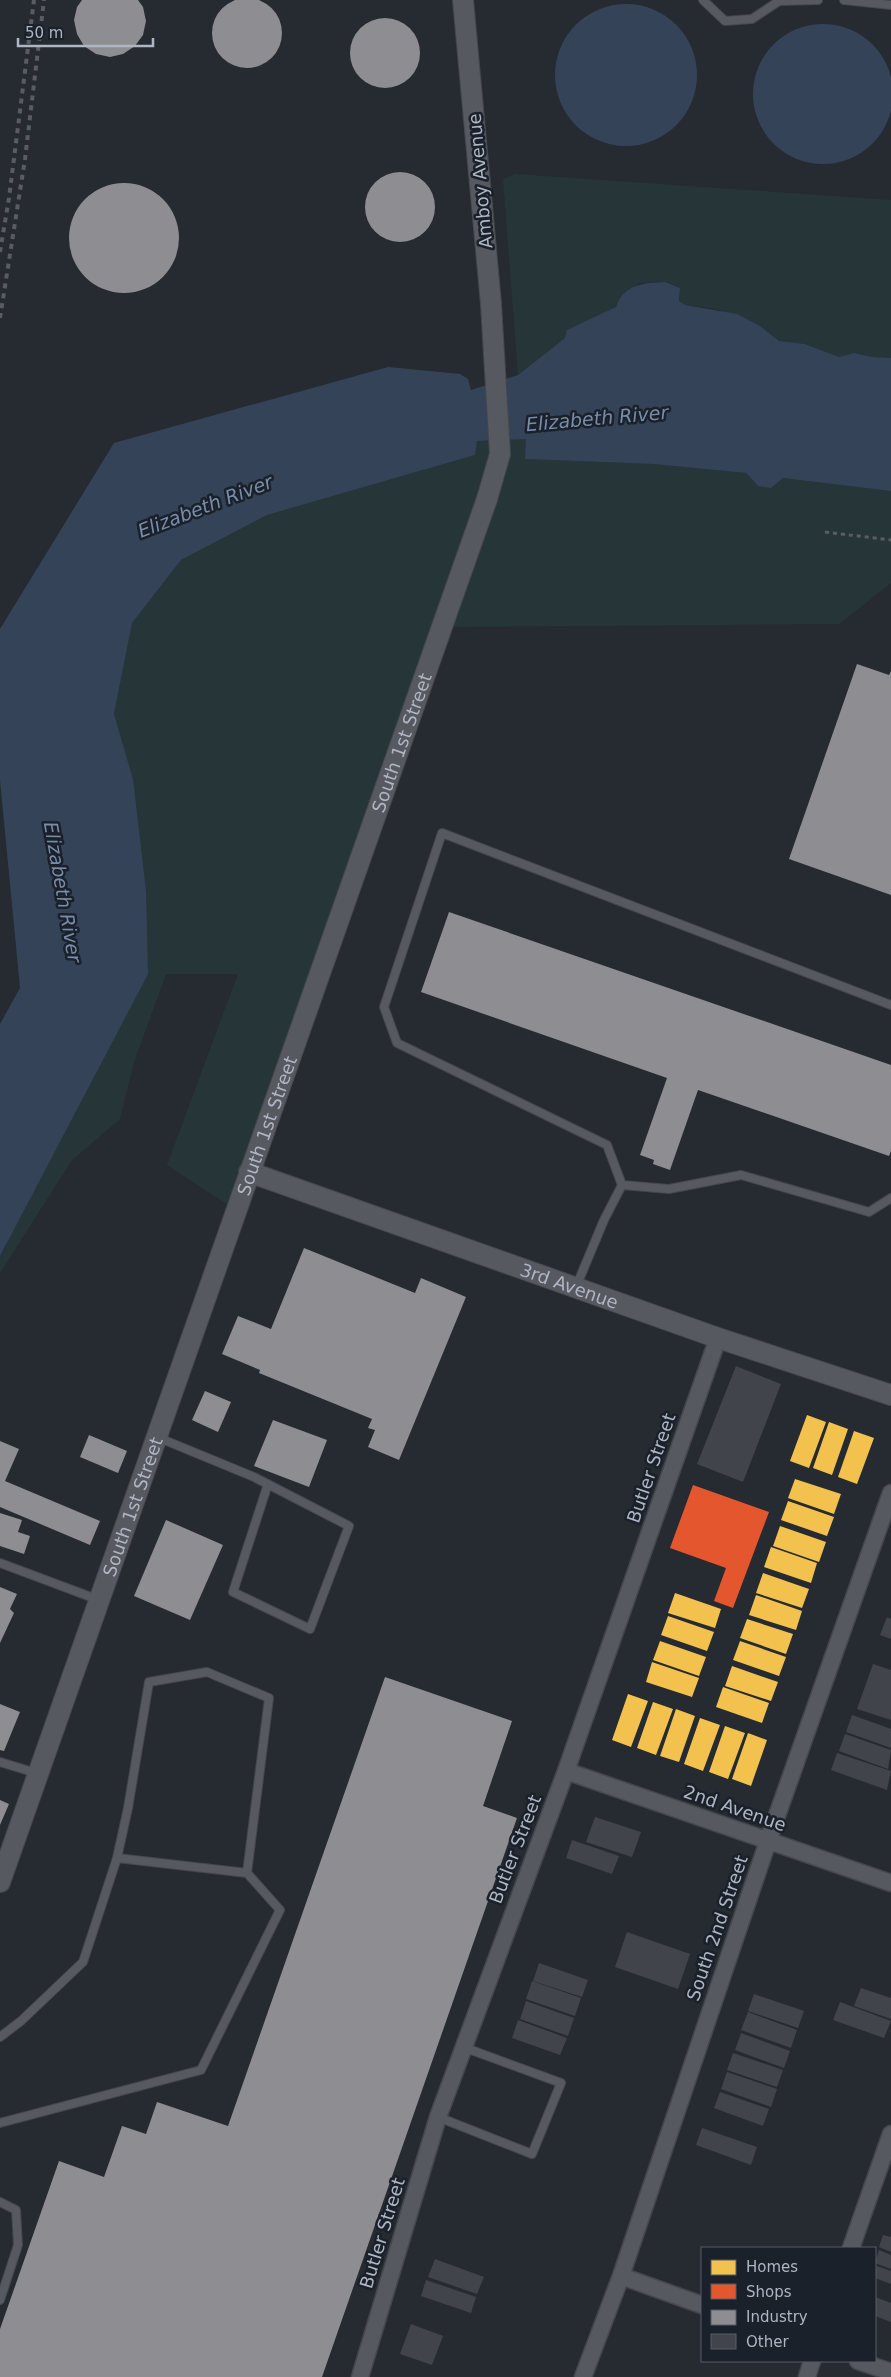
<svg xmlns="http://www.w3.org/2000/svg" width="891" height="2377" font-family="'DejaVu Sans',sans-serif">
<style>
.green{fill:#263638}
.water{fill:#354358}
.homes{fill:#f2c14e}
.shops{fill:#e4572e}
.industry{fill:#8d8d92}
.building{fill:#41454b}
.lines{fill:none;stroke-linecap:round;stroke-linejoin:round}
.service-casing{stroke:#44474c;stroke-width:10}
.minor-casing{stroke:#44474c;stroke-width:19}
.tertiary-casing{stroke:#44474c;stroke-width:22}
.path{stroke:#5a5e63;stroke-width:3;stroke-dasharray:4 4;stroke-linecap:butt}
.service{stroke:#56595f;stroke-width:8}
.minor{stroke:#56595f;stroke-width:16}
.tertiary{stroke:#56595f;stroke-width:20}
.rail{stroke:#595d63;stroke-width:4;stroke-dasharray:5 5;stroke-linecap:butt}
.labels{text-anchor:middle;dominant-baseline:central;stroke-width:5;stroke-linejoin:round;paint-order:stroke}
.street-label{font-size:18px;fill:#afb6c3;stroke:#1a212b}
.water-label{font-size:19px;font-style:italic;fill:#798daa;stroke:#1a212b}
</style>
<rect width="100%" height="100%" fill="#262b31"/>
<!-- green -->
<path class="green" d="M 515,174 L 891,200 L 891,358 L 872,357 L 854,353 L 839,357 L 805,344 L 779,341 L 760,326 L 717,309 L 685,305 L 679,301 L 680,288 L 665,282 L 639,283 L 616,307 L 565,338 L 518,375 L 503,179 Z
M 526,439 L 526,459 L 654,464 L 746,473 L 758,486 L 783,478 L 891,491 L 891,583 L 839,624 L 441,627 L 231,1207 L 167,1165 L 238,974 L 166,974 L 134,1062 L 120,1119 L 72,1160 L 0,1273 L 0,1256 L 6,1247 L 133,779 L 114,714 L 132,623 L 181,560 L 267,515 L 475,455 L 477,441 Z"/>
<!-- water -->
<path class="water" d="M555 75a71 71 0 1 1 142 0a71 71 0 1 1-142 0Z
M753 94a70 70 0 1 1 140 0a70 70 0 1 1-140 0Z
M 665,282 L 680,288 L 679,301 L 685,305 L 737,314 L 760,326 L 779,341 L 805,344 L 839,357 L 854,353 L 872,357 L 891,358 L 891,491 L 783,478 L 771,488 L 758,486 L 746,473 L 654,464 L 525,459 L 526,439 L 477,441 L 475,455 L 267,515 L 181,560 L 132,623 L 114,714 L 133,779 L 146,891 L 148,974 L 0,1256 L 0,1024 L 20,988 L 0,780 L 0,629 L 114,443 L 388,367 L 460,374 L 468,379 L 471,390 L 518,375 L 565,338 L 567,330 L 616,307 C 624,284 644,283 665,282 Z"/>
<!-- homes -->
<path class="homes" d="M 807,1415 L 826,1422 L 809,1468 L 790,1461 Z
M 829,1422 L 848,1429 L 832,1475 L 813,1468 Z
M 854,1431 L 874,1438 L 857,1484 L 838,1477 Z
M 795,1479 L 841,1494 L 834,1514 L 788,1498 Z
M 788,1501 L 834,1517 L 827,1536 L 781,1520 Z
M 780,1526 L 826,1542 L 819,1562 L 773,1546 Z
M 771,1547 L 817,1563 L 811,1583 L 764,1567 Z
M 763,1573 L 809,1589 L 802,1608 L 756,1593 Z
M 675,1593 L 721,1609 L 715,1628 L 668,1613 Z
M 756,1595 L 802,1611 L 796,1630 L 749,1615 Z
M 668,1616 L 714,1632 L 707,1651 L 661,1635 Z
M 747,1619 L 793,1634 L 786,1654 L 740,1638 Z
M 660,1641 L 706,1657 L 699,1676 L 653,1660 Z
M 740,1641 L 786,1657 L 779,1676 L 733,1660 Z
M 652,1662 L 699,1678 L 692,1697 L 646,1682 Z
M 732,1666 L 778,1682 L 771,1701 L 725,1686 Z
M 723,1687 L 769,1703 L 762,1723 L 716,1707 Z
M 628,1694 L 648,1701 L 631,1747 L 612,1740 Z
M 653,1702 L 673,1709 L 656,1755 L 637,1748 Z
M 676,1709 L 695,1716 L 679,1762 L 660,1756 Z
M 700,1718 L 720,1725 L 703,1771 L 684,1764 Z
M 725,1726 L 745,1733 L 728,1779 L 709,1772 Z
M 748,1733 L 767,1740 L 751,1786 L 732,1779 Z"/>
<!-- shops -->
<path class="shops" d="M 693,1485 L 769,1512 L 733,1608 L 714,1601 L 726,1568 L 670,1548 Z"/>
<!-- industry -->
<path class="industry" d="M212 33a35 35 0 1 1 70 0a35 35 0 1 1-70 0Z
M 82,0 L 138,0 L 143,7 L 146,21 L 143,35 L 135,46 L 123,54 L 110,57 L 96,54 L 84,46 L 77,34 L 74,20 L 77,7 Z
M350 53a35 35 0 1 1 70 0a35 35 0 1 1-70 0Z
M365 207a35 35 0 1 1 70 0a35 35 0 1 1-70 0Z
M69 238a55 55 0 1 1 110 0a55 55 0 1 1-110 0Z
M 857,664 L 889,675 L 891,671 L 891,895 L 789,859 Z
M 449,912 L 891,1065 L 891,1151 L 889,1156 L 698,1090 L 670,1170 L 653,1164 L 654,1160 L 640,1155 L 667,1078 L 421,992 Z
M 304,1248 L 415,1293 L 421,1278 L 466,1297 L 399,1460 L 368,1447 L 375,1430 L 368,1428 L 372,1419 L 259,1373 L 260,1370 L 222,1354 L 238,1316 L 271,1329 Z
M 205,1391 L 231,1402 L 218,1432 L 192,1420 Z
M 273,1420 L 327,1440 L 309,1487 L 254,1466 Z
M 89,1435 L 127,1451 L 118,1473 L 80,1457 Z
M 0,1441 L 19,1449 L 5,1481 L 100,1521 L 90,1545 L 0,1507 Z
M 0,1513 L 22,1520 L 18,1532 L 30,1536 L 24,1554 L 0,1546 Z
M 166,1520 L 223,1545 L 190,1620 L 134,1596 Z
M 0,1587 L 17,1594 L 10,1609 L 14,1613 L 0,1643 Z
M 385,1677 L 512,1721 L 483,1806 L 517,1818 L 322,2377 L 0,2377 L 0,2329 L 59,2161 L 104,2177 L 122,2126 L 146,2134 L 157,2102 L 228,2126 Z
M 0,1704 L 20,1712 L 4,1751 L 0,1750 Z
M 0,1800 L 9,1804 L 0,1825 Z"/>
<!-- building -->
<path class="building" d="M 736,1366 L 781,1384 L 743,1482 L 697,1464 Z
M 887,1617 L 891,1619 L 891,1639 L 880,1635 Z
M 873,1664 L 891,1670 L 891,1720 L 857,1709 Z
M 852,1715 L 891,1729 L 891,1748 L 846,1732 Z
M 845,1734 L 891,1750 L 888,1769 L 839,1751 Z
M 837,1753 L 891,1771 L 887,1790 L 831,1770 Z
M 595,1817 L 641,1832 L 632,1857 L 586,1842 Z
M 572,1840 L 619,1856 L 612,1874 L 566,1858 Z
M 627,1932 L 690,1954 L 678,1989 L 615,1967 Z
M 539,1963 L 588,1980 L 582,1997 L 533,1981 Z
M 532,1981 L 581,1998 L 575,2016 L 526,1999 Z
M 861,1988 L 891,1998 L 891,2019 L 854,2006 Z
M 754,1994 L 804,2011 L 798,2028 L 748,2011 Z
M 526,2001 L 574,2018 L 568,2036 L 520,2019 Z
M 840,2002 L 891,2021 L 884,2038 L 833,2020 Z
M 748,2012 L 797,2030 L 791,2048 L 741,2030 Z
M 518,2020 L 567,2038 L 560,2055 L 512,2038 Z
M 741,2033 L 790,2051 L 784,2068 L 735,2050 Z
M 733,2053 L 783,2070 L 777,2087 L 727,2070 Z
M 727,2072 L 777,2089 L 771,2107 L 721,2089 Z
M 720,2092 L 769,2109 L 763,2126 L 714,2108 Z
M 702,2128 L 757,2147 L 751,2165 L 696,2145 Z
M 883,2235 L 891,2237 L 891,2252 L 879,2247 Z
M 879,2250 L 891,2255 L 891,2269 L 875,2263 Z
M 435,2259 L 484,2277 L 477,2294 L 428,2277 Z
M 877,2266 L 891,2271 L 891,2284 L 875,2278 L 875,2267 L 877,2268 Z
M 426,2280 L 476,2297 L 471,2313 L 421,2296 Z
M 875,2297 L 891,2303 L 891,2322 L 875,2316 Z
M 411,2324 L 443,2336 L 432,2365 L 400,2354 Z"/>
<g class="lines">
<!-- service casing -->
<g class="service-casing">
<path id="service" d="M 703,0 L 725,21 L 752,19 L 779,1 L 818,0
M 844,0 L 891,5
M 622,1185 L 669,1189 L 741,1175 L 869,1212 L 891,1198
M 576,1287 L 604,1220 L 622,1185 L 607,1145 L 397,1043 L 384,1007 L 442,833 L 891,1005
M 157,1437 L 254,1477 L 349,1526 L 310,1629 L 233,1592 L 268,1484
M 0,1563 L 99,1600
M 0,1762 L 36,1773
M 117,1858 L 247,1873
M 0,2037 L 21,2021 L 83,1962 L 117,1858 L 128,1808 L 149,1682 L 207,1672 L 269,1698 L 247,1873 L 280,1910 L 201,2070 L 0,2123
M 438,2117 L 532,2154 L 561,2083 L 463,2047
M 0,2202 L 16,2210 L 18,2245 L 0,2300"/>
</g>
<!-- minor casing -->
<g class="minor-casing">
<path id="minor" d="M 566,1771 L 891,1883
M 851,2248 L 891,2134
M 621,2276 L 702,2305
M 858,2361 L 891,2372
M 360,2377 L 438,2117 L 566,1771 L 718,1338
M 583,2377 L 621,2276 L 768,1841 L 891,1493
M 807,2377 L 812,2361"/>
</g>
<!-- tertiary casing -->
<g class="tertiary-casing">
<g id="tertiary">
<path id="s1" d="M 249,1172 L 718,1338 L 891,1395"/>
<path id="s2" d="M 0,1882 L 487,499 L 500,454 L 491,304 L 463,0"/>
</g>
</g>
<!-- path -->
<path class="path" d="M 825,532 L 891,540"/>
<!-- service -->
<use href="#service" class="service"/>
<!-- minor -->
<use href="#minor" class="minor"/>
<!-- tertiary -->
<use href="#tertiary" class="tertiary"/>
<!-- rail -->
<path class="rail" d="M 0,252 L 9,198 L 34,0
M 0,318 L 25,159 L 44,0"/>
</g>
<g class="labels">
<!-- street labels -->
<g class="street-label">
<text transform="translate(480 181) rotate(-95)">Amboy Avenue</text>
<text stroke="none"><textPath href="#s2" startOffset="1208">South 1st Street</textPath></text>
<text stroke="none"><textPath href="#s2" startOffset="802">South 1st Street</textPath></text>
<text stroke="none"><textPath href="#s1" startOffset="340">3rd Avenue</textPath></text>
<text transform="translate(651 1468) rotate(-71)">Butler Street</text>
<text stroke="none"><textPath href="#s2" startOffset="398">South 1st Street</textPath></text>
<text transform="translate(735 1808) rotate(19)">2nd Avenue</text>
<text transform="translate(515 1849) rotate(-69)">Butler Street</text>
<text transform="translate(717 1928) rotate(-71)">South 2nd Street</text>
<text transform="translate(382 2233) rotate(-73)">Butler Street</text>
</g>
<!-- water labels -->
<g class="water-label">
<text transform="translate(597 418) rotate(-5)">Elizabeth River</text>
<text transform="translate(205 506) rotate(-21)">Elizabeth River</text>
<text transform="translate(63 892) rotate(80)">Elizabeth River</text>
</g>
</g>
<!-- legend -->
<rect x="701" y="2247" width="175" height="115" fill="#1a212b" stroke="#565d68"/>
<rect x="711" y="2260" width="25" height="15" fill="#f2c14e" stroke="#565d68"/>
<text x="746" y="2272" font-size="15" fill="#afb6c3">Homes</text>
<rect x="711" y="2284" width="25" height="15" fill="#e4572e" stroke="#565d68"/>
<text x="746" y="2297" font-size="15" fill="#afb6c3">Shops</text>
<rect x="711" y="2310" width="25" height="15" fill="#8d8d92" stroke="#565d68"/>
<text x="746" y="2322" font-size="15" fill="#afb6c3">Industry</text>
<rect x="711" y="2334" width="25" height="15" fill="#41454b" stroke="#565d68"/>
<text x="746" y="2347" font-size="15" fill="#afb6c3">Other</text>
<!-- scale -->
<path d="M18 38v8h135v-8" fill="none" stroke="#afb6c3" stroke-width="2.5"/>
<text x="25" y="38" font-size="15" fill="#afb6c3" stroke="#1a212b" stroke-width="4" paint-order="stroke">50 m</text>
</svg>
